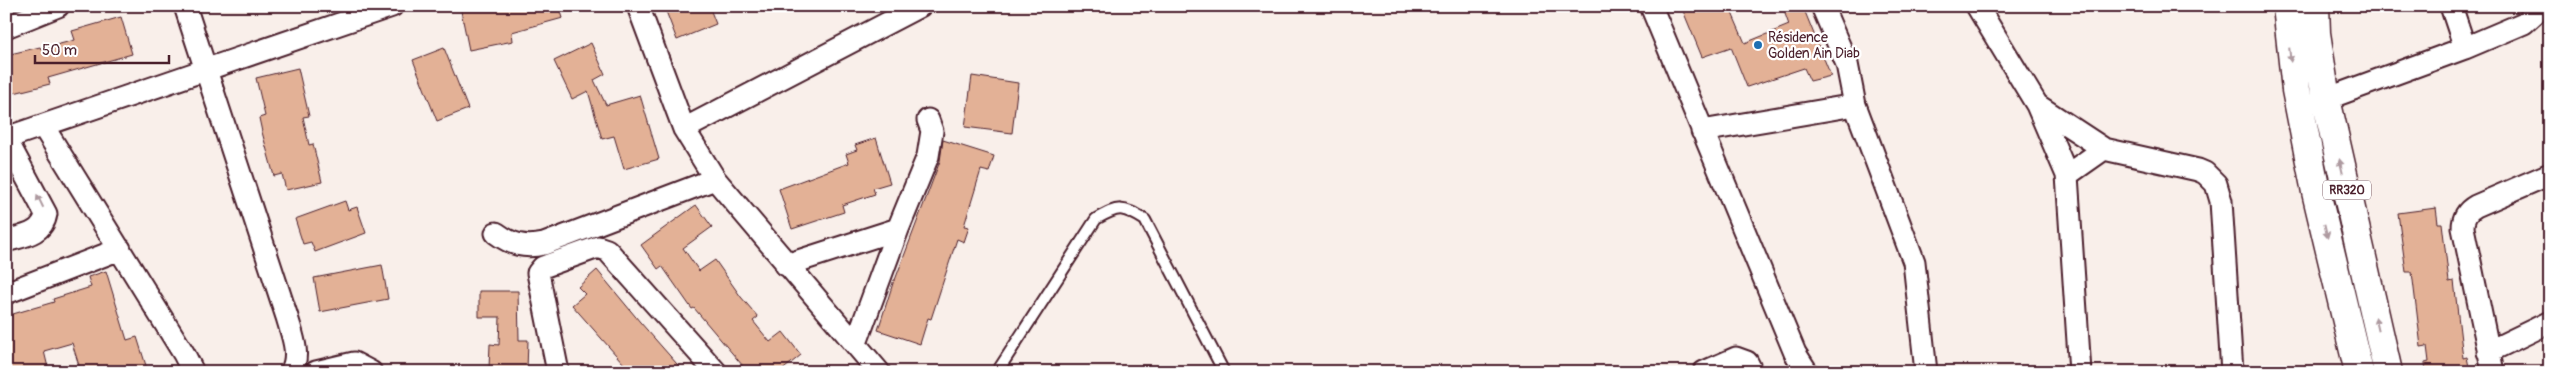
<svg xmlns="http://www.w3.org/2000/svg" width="2556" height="378" font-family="Pangolin,sans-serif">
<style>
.building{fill:#e3b196;stroke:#4a1f2b}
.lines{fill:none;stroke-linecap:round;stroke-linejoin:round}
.lane-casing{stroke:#4a1f2b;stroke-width:14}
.street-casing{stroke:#4a1f2b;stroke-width:25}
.primary-casing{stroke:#4a1f2b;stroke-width:31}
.lane{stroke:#fff;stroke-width:10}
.street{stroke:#fff;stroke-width:21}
.primary{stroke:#fff;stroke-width:28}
.oneway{fill:#ae9aa0}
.poi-dot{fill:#1f6fb2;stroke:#fff;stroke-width:2}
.labels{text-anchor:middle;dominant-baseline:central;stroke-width:4.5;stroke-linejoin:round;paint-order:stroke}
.shield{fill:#fff;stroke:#80626b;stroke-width:1}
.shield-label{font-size:12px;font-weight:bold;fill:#4a1f2b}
.poi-label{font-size:14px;fill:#4a1f2b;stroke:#fff;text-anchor:start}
</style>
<rect width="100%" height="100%" fill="#f9efea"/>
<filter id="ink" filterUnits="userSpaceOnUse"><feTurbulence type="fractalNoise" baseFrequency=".02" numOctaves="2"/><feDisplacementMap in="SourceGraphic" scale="10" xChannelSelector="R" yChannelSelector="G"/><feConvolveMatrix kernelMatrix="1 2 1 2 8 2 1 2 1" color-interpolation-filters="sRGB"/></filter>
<g filter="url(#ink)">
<!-- building -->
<path class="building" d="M 460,6 L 559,6 L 563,18 L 512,32 L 513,41 L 469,50 Z
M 664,6 L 709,6 L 716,24 L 677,40 Z
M 1681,6 L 1729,6 L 1745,43 L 1789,25 L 1783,8 L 1803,7 L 1831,76 L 1810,81 L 1804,68 L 1747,87 L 1731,47 L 1702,57 Z
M 121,17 L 132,54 L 48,78 L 50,84 L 6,95 L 6,55 L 40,47 L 41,49 L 75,40 L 72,31 Z
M 591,43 L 605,74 L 594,80 L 606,105 L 640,95 L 659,159 L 624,169 L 614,136 L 602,139 L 588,91 L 572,99 L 554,61 Z
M 444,48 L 468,109 L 437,121 L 413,60 Z
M 298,68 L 309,116 L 303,117 L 309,145 L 313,144 L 322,182 L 286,190 L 282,174 L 274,176 L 262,132 L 259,118 L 265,116 L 256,78 Z
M 972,76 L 1018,83 L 1012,133 L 965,127 Z
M 876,138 L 890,183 L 873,188 L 875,194 L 842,205 L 844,212 L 792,229 L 779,189 L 849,163 L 846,154 L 857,150 L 855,145 Z
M 943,140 L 994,156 L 989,172 L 981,170 L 964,226 L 969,227 L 964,242 L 957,239 L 931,319 L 928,318 L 920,344 L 878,330 L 894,280 L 895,280 L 940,161 Z
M 345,201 L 348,210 L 357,207 L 366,233 L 315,252 L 311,242 L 303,244 L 295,219 Z
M 696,205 L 712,227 L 683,248 L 699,271 L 715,260 L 741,297 L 758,317 L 753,321 L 770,342 L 783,332 L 801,355 L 780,372 L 748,372 L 694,308 L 692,309 L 662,266 L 658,269 L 641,245 Z
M 2436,208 L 2438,223 L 2442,223 L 2449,282 L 2454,281 L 2463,358 L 2467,357 L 2470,372 L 2426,372 L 2425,363 L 2429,362 L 2427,346 L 2421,347 L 2412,272 L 2406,272 L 2398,213 Z
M 382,265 L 388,299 L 320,312 L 314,278 Z
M 597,270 L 640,322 L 684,372 L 631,372 L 572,305 L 585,294 L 578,287 Z
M 106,271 L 127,340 L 137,337 L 148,372 L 81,372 L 72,343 L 44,351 L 49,372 L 6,372 L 6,316 L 54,302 L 53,299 L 91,287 L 88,277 Z
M 479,291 L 518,291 L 519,340 L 528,340 L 527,370 L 489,368 L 490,344 L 499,345 L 500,317 L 479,317 Z"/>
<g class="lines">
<!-- lane casing -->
<g class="lane-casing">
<path id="lane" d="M 997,372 L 1096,219 C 1119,206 1122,206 1145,220 L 1224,372"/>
</g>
<!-- street casing -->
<g class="street-casing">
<path id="street" d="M 185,6 L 287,317 C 292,335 301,355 291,372
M 638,6 L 684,129 L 715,179 L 879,372
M 1651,6 L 1795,353 L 1807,372
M 1822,6 L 1847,64 L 1855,105 L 1914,262 L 1926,372
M 1977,6 L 2037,105 L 2067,175 L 2080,372
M 2451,6 L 2465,48
M 6,27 L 58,6
M 2326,99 L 2465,48 L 2524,23 L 2534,14 L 2537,6
M 2037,105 L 2104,149 L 2198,170 L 2205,173 L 2216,184 L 2221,201 L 2232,372
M 43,126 L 184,354 L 193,372
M 684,129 L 920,6
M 1702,131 L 1855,105
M 6,138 L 392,6
M 6,139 L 46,214 C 43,234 23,236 6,241
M 2067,175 L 2104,149
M 496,233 C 512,245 525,248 544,244 L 715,179
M 786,265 L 898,229
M 6,293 L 120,249
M 856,343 L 898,229 L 928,156 L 932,131 L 928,120
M 2488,352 L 2550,322
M 316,372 L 354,363 L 371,372
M 558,372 L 538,273 L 543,267 L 598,247 L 607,250 L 716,372
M 1704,372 L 1736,358 L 1747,362 L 1752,372
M 2493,372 L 2463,228 C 2463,217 2467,211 2476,206 L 2550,174"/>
</g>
<!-- primary casing -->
<g class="primary-casing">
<path id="primary" d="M 2287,6 L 2296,90 L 2316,192 L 2359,372
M 2315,6 L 2316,33 L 2326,99 L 2388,372"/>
</g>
<!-- lane -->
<use href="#lane" class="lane"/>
<!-- street -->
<use href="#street" class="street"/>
<!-- primary -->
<use href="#primary" class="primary"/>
</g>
<!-- one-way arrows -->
<defs><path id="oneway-solid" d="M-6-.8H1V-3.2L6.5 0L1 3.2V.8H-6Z" transform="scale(1.25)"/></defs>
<g class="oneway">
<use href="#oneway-solid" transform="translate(2290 55) rotate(84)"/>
<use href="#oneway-solid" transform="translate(2341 166) rotate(-103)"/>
<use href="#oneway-solid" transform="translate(40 201) rotate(-116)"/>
<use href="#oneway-solid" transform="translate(2326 231) rotate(77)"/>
<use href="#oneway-solid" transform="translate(2377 324) rotate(-103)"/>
</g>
</g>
<!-- markers -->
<circle class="poi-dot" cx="1758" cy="45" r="5"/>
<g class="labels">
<!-- shield labels -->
<rect class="shield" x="2323" y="180.5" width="48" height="19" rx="4"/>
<g class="shield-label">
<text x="2347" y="190">RR320</text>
</g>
<!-- poi labels -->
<g class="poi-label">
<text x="1768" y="37">Résidence<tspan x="1768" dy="16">Golden Ain Diab</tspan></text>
</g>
</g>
<!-- margin -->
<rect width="2556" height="378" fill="none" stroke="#fff" stroke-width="25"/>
<rect x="12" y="12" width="2531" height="353" fill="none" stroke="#4a1f2b" stroke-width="2" filter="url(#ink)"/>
<!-- scale -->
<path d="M35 55v8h134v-8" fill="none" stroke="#4a1f2b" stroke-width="2.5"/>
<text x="42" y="55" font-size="15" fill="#4a1f2b" stroke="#ffffff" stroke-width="4" paint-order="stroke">50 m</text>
</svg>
